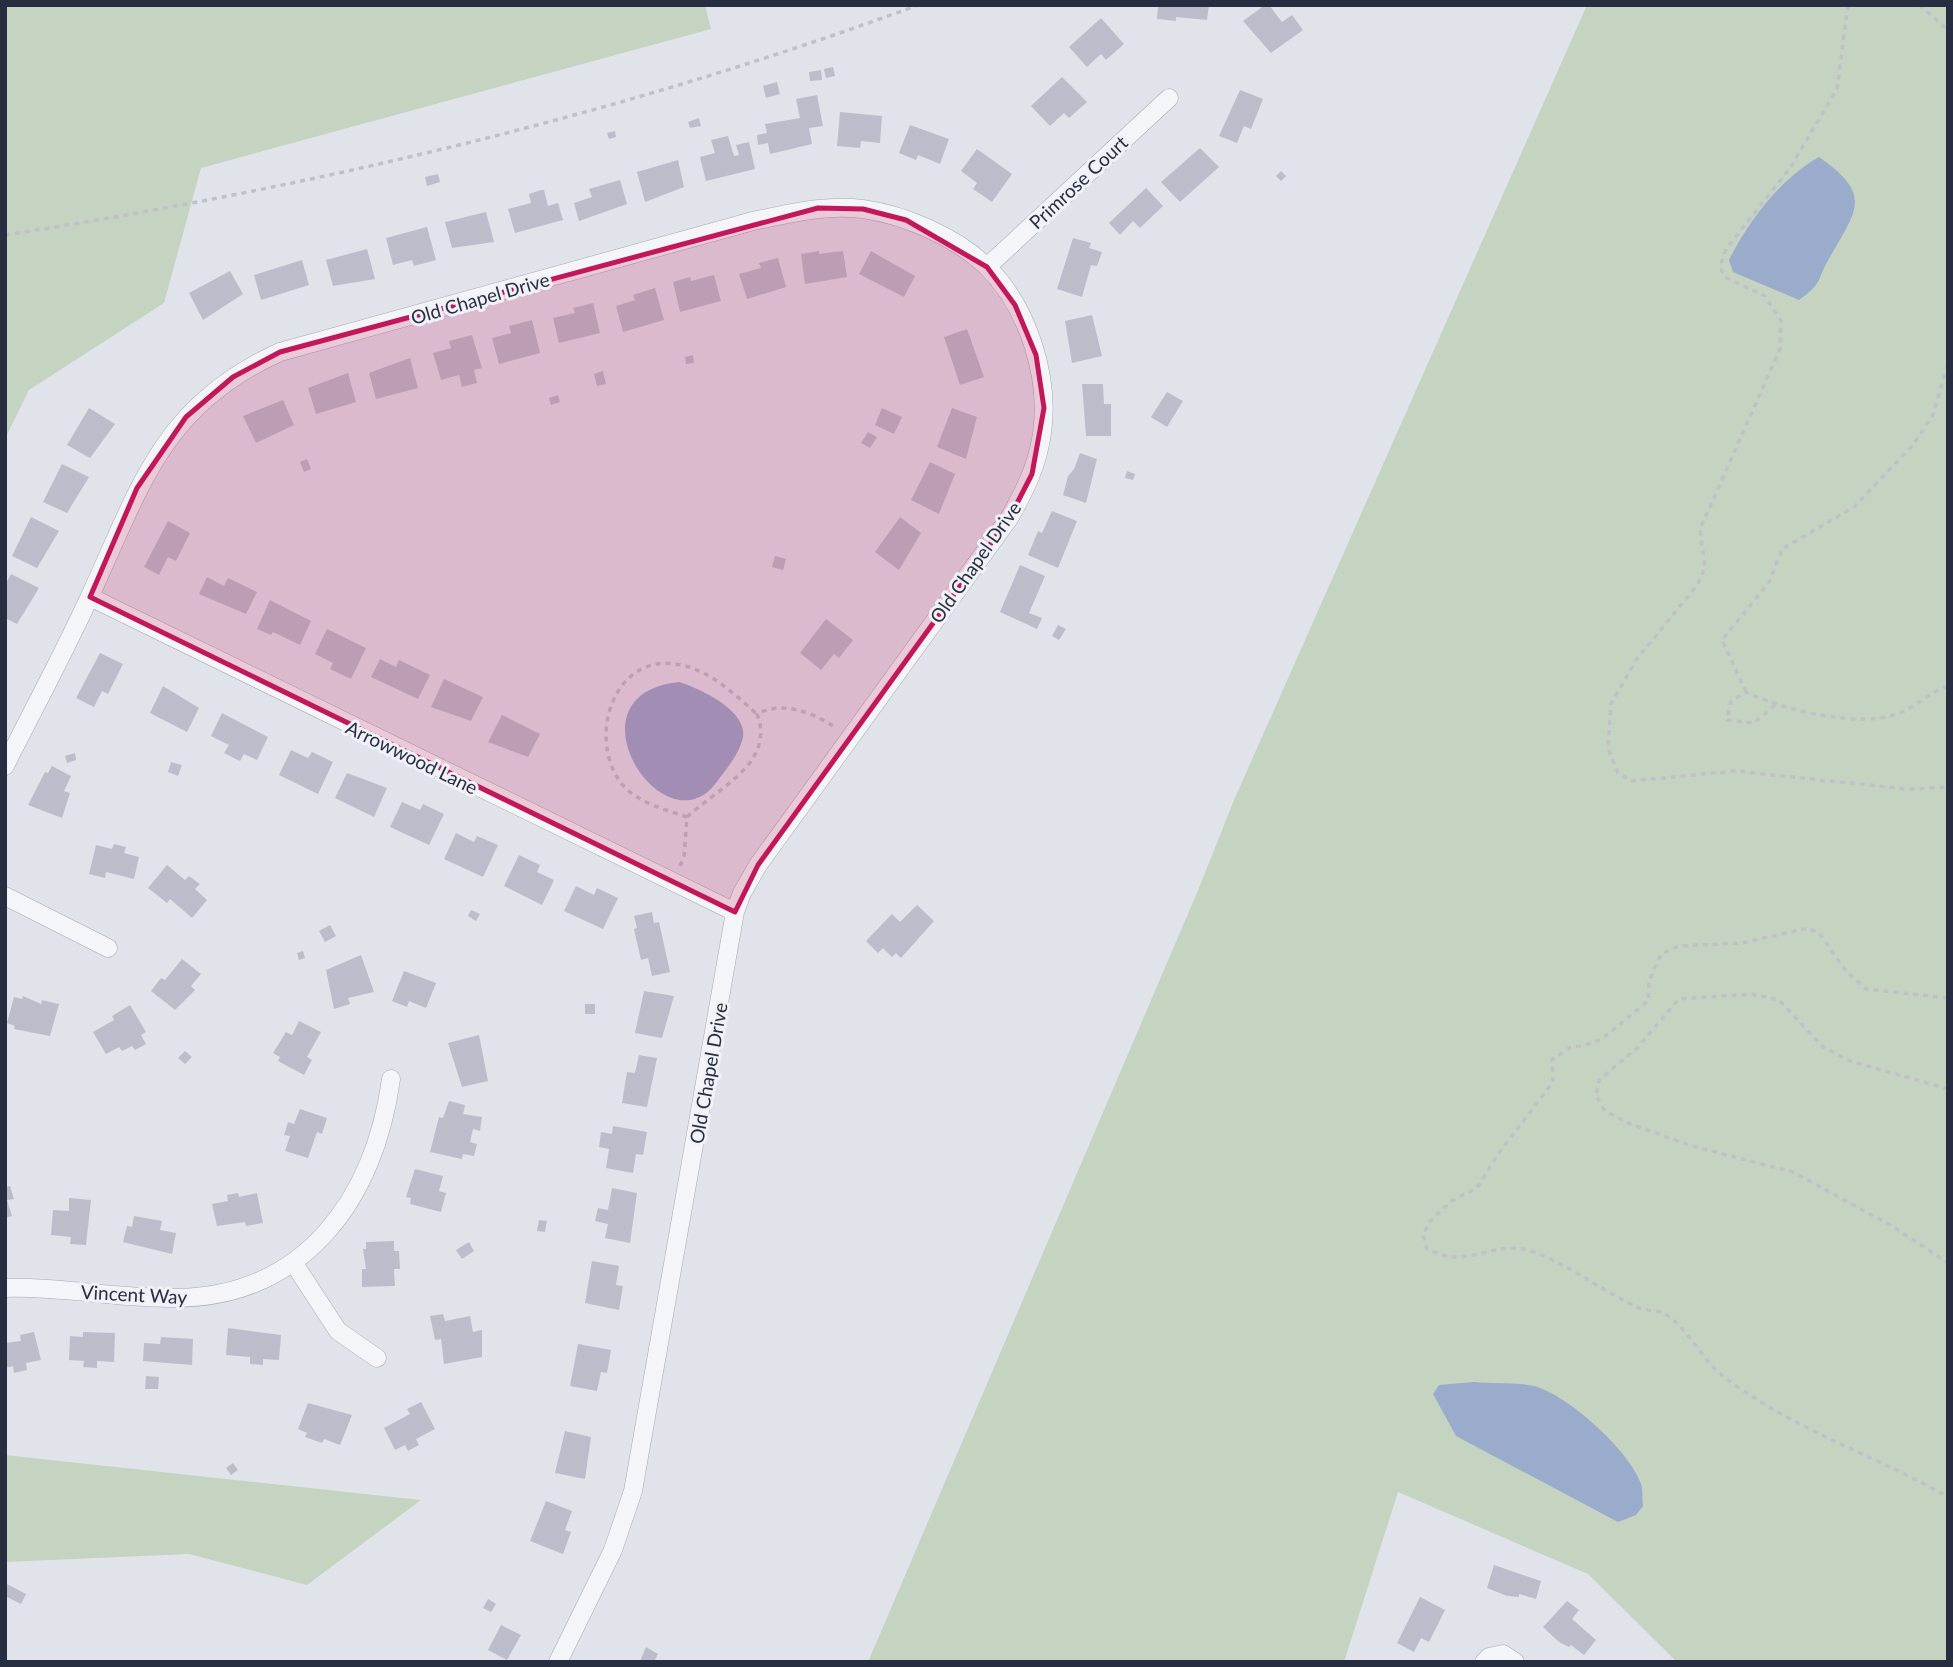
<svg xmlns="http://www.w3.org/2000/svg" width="1953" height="1667" font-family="Lato,sans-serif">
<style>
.green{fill:#c4d4c1}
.water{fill:#9aabcb}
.building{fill:#bbbeca}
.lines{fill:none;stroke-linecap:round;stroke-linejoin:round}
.street-casing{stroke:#a6a9b4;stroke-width:19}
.path{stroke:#bfc1c9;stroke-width:3.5;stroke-dasharray:5 5;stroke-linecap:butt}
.street{stroke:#f4f5f8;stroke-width:18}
.marked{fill:#c2185b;fill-opacity:0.2;stroke:#c2185b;stroke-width:5;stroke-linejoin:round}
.labels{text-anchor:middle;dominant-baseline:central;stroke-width:6;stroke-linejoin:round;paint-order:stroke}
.street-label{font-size:19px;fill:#282e42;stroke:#f0f2f7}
</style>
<rect width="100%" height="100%" fill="#e1e3ea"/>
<!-- green -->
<path class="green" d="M 5,5 L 705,5 L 711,29 L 201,168 L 164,303 L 29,390 L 5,439 Z
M 1587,5 L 1948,5 L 1948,1662 L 1677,1662 L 1588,1574 L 1398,1492 L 1344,1662 L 868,1662 L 1199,888 L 1234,800 Z
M 5,1455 L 421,1500 L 307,1585 L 189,1554 L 5,1562 Z"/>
<!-- water -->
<path class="water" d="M 1819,157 C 1873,195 1857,209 1830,257 C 1816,280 1824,282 1799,300 L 1733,272 L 1729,260 C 1748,222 1781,178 1819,157 Z
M 679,682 C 699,688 748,711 743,737 C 739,755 726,769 716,783 C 664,852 562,694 679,682 Z
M 1474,1382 C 1493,1384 1516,1382 1534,1386 C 1568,1395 1630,1451 1641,1484 C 1643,1490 1642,1499 1643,1506 L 1636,1515 L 1618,1522 L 1456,1436 L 1433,1394 L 1439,1385 Z"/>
<!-- building -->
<path class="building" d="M 1158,5 L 1209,5 L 1207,20 L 1176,17 L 1176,21 L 1157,19 Z
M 1265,5 L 1269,5 L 1282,22 L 1292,15 L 1303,30 L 1271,53 L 1243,21 Z
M 1101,18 L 1124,44 L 1106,60 L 1101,54 L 1087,67 L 1069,47 Z
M 833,67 L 835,76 L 826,78 L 824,69 Z
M 821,70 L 822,80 L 810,81 L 809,72 Z
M 1062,77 L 1087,102 L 1069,118 L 1064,113 L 1050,126 L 1031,106 Z
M 777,82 L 780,94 L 766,98 L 763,86 Z
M 1240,90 L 1263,99 L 1251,129 L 1244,126 L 1237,143 L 1219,136 Z
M 817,95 L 823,126 L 809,128 L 812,144 L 770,154 L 768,143 L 758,145 L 757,135 L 767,133 L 765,124 L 800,118 L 796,99 Z
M 840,112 L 882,116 L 880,143 L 861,141 L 860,148 L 837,146 Z
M 699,118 L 701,126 L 690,128 L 688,122 Z
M 910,125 L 949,139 L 940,164 L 918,155 L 916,160 L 899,153 Z
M 615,131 L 616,137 L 609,139 L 607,133 Z
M 728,136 L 734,156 L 739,155 L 736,145 L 749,142 L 755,169 L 706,181 L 700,157 L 715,153 L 711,140 Z
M 1200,148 L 1219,167 L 1180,202 L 1161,182 Z
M 977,149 L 1012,174 L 992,202 L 973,189 L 977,183 L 961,171 Z
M 678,160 L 684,187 L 645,202 L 637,172 Z
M 1281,171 L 1286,176 L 1281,181 L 1276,176 Z
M 438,174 L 440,182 L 427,186 L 425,177 Z
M 620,180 L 627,204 L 579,221 L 574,203 L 592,197 L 589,189 Z
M 1146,188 L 1163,206 L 1140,228 L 1133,221 L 1120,235 L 1109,223 Z
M 541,190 L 544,190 L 548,206 L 558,203 L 563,220 L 515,233 L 508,209 L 531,203 L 529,194 Z
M 486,212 L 494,242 L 452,248 L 445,222 Z
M 427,227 L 436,260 L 414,266 L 412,260 L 393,265 L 386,238 Z
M 1073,238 L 1091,243 L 1089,248 L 1102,252 L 1097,266 L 1091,265 L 1082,297 L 1057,289 Z
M 367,249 L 375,279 L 333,286 L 326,260 Z
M 819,251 L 819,254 L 843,251 L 847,277 L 805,284 L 801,254 Z
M 871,251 L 915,276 L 904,297 L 859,274 Z
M 778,258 L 786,287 L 747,299 L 739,274 L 761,268 L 759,263 Z
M 302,260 L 309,285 L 261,300 L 254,275 Z
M 230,271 L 243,294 L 203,320 L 189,293 Z
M 714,275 L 721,301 L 680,312 L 673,282 L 690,277 L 691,281 Z
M 655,288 L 664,320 L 623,332 L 616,306 L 635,300 L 633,295 Z
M 593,303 L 600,333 L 559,343 L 553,318 L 575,313 L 573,308 Z
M 1092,315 L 1102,356 L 1072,363 L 1065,321 Z
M 532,320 L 540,353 L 499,364 L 492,338 L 511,333 L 509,326 Z
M 967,329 L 984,377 L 960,385 L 944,337 Z
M 472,335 L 482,368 L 474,370 L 477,383 L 462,387 L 459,375 L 441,380 L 433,353 L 451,348 L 449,341 Z
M 693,355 L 694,363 L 686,364 L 685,357 Z
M 410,358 L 418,388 L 376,399 L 369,373 Z
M 603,371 L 606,384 L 597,386 L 594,374 Z
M 348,373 L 356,402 L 316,414 L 308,388 Z
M 1082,384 L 1103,384 L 1104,404 L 1111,404 L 1111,436 L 1086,436 Z
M 1167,392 L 1183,401 L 1167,427 L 1151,417 Z
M 558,395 L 560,402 L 551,405 L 549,398 Z
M 283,400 L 294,425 L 256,443 L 243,416 Z
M 89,408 L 115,424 L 90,458 L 67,445 Z
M 882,408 L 902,417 L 894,434 L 875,425 Z
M 952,408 L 977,417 L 966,459 L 937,447 Z
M 868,432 L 877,437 L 870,448 L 861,443 Z
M 1080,453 L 1097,459 L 1086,503 L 1063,495 L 1068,476 L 1074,469 Z
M 307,459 L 311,469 L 304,472 L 300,462 Z
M 930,462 L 955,474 L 939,514 L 911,500 Z
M 62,464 L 89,477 L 67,513 L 43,502 Z
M 1127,471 L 1135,474 L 1133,480 L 1125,478 Z
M 1052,511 L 1077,521 L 1058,568 L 1028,555 L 1038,531 L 1042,533 Z
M 31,517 L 59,531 L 37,568 L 12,556 Z
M 900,517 L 921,533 L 899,570 L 875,552 Z
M 168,521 L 190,533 L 176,561 L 168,557 L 159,575 L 144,567 Z
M 775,556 L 786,559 L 783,570 L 772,567 Z
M 1020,565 L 1045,576 L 1029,613 L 1042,618 L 1037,629 L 1000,612 Z
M 11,574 L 39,588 L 17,624 L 5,618 L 5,585 Z
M 207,577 L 224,586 L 228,578 L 257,592 L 246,614 L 199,594 Z
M 270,600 L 311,621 L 300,645 L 273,632 L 271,635 L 257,629 Z
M 826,619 L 853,640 L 839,658 L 834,654 L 821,670 L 800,653 Z
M 1058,625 L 1066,629 L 1059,640 L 1052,636 Z
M 327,629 L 366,648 L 351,679 L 330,669 L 333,663 L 315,654 Z
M 100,653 L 123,664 L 108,694 L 102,691 L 94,707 L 76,698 Z
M 380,659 L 396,667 L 399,660 L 430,675 L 418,699 L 371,677 Z
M 444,679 L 483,697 L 471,721 L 431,707 Z
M 163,686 L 199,708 L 187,732 L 150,713 Z
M 222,713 L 268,737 L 257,760 L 244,754 L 240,761 L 224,753 L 229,745 L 211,736 Z
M 502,715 L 540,734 L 528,757 L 488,742 Z
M 291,750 L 308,758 L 312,752 L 333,762 L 318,794 L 279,775 Z
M 75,753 L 76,760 L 67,763 L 65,756 Z
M 171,762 L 182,765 L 178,776 L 168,772 Z
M 52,766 L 71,776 L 64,791 L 70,793 L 62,818 L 28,805 L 45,772 L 48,773 Z
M 347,773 L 387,788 L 374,817 L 335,798 Z
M 402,802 L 420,810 L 423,804 L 444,814 L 429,845 L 390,827 Z
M 456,833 L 474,842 L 477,836 L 498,845 L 483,877 L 444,859 Z
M 114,844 L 126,847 L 124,853 L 139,857 L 134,879 L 106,872 L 105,878 L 89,874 L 96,845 L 112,849 Z
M 519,855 L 540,865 L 537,872 L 554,880 L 542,905 L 504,886 Z
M 167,865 L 185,880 L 189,876 L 200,884 L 195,889 L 207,900 L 192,918 L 170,899 L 167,903 L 148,888 Z
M 576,886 L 594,895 L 597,888 L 618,898 L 603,929 L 564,911 Z
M 917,905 L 934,921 L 901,958 L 896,953 L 892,957 L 883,948 L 878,953 L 866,941 L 892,914 L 900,922 Z
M 471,910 L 480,914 L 476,921 L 468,916 Z
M 652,912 L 654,923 L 659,922 L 670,972 L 652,976 L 648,958 L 641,960 L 634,929 L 637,928 L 634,916 Z
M 330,925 L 336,936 L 325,942 L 319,931 Z
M 303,951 L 305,958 L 299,960 L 297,953 Z
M 361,955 L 374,992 L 348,998 L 350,1004 L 334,1009 L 326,970 Z
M 182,959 L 201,974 L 191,986 L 195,990 L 175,1010 L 151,991 L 161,978 L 165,980 Z
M 404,971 L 436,983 L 426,1008 L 409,1001 L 407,1007 L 392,1001 Z
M 644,991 L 674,996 L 662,1038 L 635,1033 Z
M 23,996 L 41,1004 L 42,1000 L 59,1004 L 50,1036 L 14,1029 L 15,1026 L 7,1023 L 14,997 L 22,999 Z
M 585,1004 L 595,1004 L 595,1014 L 585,1014 Z
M 130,1005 L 146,1032 L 141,1035 L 146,1044 L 135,1050 L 132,1046 L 122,1051 L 119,1047 L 106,1054 L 93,1032 L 114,1020 L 112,1016 Z
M 299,1021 L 321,1032 L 307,1057 L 312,1060 L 304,1075 L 278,1061 L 280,1057 L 273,1053 L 286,1032 L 292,1035 Z
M 479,1035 L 488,1081 L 462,1087 L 448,1043 Z
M 185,1051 L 192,1057 L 185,1064 L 178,1058 Z
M 639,1055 L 657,1058 L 647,1107 L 622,1103 L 627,1072 L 635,1073 Z
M 449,1101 L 465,1105 L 463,1114 L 482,1117 L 480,1131 L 473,1129 L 470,1142 L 477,1144 L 474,1156 L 463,1154 L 462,1159 L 430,1152 L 439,1117 L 443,1118 Z
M 300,1109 L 327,1118 L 322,1134 L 317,1132 L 308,1158 L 285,1151 L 290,1136 L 284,1135 L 288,1122 L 294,1124 Z
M 613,1126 L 647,1132 L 643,1155 L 636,1154 L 633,1173 L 606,1168 L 609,1149 L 599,1147 L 601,1132 L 612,1134 Z
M 415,1169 L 443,1176 L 439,1191 L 446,1193 L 441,1212 L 410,1204 L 411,1198 L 406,1197 Z
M 10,1186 L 14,1199 L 7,1200 L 12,1216 L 5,1218 L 5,1187 Z
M 612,1188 L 637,1193 L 630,1243 L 605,1238 L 608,1224 L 595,1221 L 598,1208 L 608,1210 Z
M 238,1193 L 239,1197 L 257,1193 L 263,1223 L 246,1226 L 245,1222 L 217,1226 L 212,1204 L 228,1201 L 227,1195 Z
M 69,1198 L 91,1200 L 86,1245 L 70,1244 L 71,1237 L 51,1235 L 53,1210 L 69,1211 Z
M 134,1216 L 162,1221 L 160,1230 L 176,1233 L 172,1254 L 123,1242 L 127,1226 L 132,1227 Z
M 539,1220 L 547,1221 L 545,1232 L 537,1231 Z
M 394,1241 L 394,1251 L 399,1251 L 400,1269 L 394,1269 L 395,1286 L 362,1287 L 362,1269 L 366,1269 L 363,1249 L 366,1249 L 366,1242 Z
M 469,1242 L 474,1251 L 462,1259 L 456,1250 Z
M 592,1261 L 619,1266 L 616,1285 L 623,1286 L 619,1310 L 585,1303 Z
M 443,1314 L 445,1321 L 470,1316 L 473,1332 L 482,1330 L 482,1357 L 444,1364 L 441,1339 L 435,1340 L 430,1316 Z
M 228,1328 L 281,1335 L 279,1360 L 263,1359 L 263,1365 L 250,1364 L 250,1357 L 226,1355 Z
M 34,1332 L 41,1360 L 26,1363 L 27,1370 L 14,1373 L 13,1366 L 5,1368 L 5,1343 L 21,1341 L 20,1335 Z
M 83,1332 L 115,1333 L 114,1362 L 97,1361 L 97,1368 L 83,1367 L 84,1361 L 69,1360 L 70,1336 L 83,1337 Z
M 161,1337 L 193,1339 L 192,1365 L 143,1361 L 144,1343 L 160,1344 Z
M 578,1344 L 611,1350 L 607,1373 L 601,1372 L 597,1391 L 570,1386 Z
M 146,1376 L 159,1377 L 158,1389 L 145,1389 Z
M 421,1402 L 435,1429 L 416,1439 L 419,1445 L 408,1451 L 405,1445 L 395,1450 L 384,1428 L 410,1414 L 407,1409 Z
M 308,1403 L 352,1415 L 340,1445 L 324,1439 L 322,1443 L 305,1437 L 307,1433 L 298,1429 Z
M 565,1431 L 591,1437 L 585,1479 L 555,1473 Z
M 233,1463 L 238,1470 L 231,1475 L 226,1468 Z
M 546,1501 L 572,1511 L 565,1530 L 571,1532 L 563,1554 L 530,1541 Z
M 1494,1565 L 1541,1581 L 1536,1599 L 1519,1594 L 1519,1597 L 1507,1596 L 1487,1588 Z
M 5,1583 L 26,1594 L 21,1604 L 5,1596 Z
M 1420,1597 L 1445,1610 L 1429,1642 L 1421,1638 L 1414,1652 L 1397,1643 Z
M 488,1599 L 496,1604 L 491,1612 L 483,1608 Z
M 1567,1601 L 1579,1610 L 1572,1619 L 1596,1640 L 1584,1655 L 1571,1645 L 1569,1647 L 1559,1642 L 1543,1627 Z
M 501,1625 L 521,1635 L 507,1660 L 488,1650 Z
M 646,1647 L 658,1654 L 654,1662 L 640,1661 Z"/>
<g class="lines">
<!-- street casing -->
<g class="street-casing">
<path id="street" d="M 987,267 L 1169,98
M 90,597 L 735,912
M 5,766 C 33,710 63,655 89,598 C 140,489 160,406 280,352 L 753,221 C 789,214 825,204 863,209 C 905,215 956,237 987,267 C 1028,307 1050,377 1042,433 C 1038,464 1025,490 1010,517 L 758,865 L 742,893 L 735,912 L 633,1491 L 613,1550 L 558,1662
M 5,896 L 108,948
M 293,1262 L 338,1331 L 377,1358
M 5,1288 C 62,1286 118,1299 175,1298 C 305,1297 375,1198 391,1079
M 1484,1662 L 1489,1657 L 1503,1654 L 1515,1662"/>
</g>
<!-- path -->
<path class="path" d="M 1848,5 L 1837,89 L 1790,168 L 1726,249 C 1722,259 1718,268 1725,277 L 1765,296 L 1781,321 L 1780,349 L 1700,529 L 1705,567 L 1698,584 L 1636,660 L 1611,704 L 1608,748 L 1618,773 L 1631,781 L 1735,771 L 1907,789 L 1948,787
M 1919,5 L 1948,30
M 5,235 C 316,187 623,114 918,5
M 1746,692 L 1722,640 L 1770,581 L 1782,549 L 1854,507 L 1913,445 L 1933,415 L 1948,363
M 1775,705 L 1754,723 L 1727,720 L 1731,701 L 1746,692 C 1783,710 1860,729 1900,713 C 1917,706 1930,692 1948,686
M 687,817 C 664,809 637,803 621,783 C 586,736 615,650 681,665 C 711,671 734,694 757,714
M 680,866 L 684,856 L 687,817 C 716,789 776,764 757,714 C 783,700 814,713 836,728
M 1948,998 L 1866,989 L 1845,970 L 1820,934 L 1808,928 L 1742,943 L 1679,946 L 1661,954 L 1649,981 L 1648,1001 L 1602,1039 L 1583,1046 L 1571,1047 L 1552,1060 L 1553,1082 L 1498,1154 L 1477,1188 L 1450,1202 L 1431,1220 L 1423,1234 L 1427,1249 C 1435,1252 1444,1257 1452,1257 C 1480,1258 1503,1242 1531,1251 C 1570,1265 1602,1291 1639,1308 C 1647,1311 1657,1310 1665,1314 C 1689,1329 1701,1359 1723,1376 C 1790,1428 1874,1455 1948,1497
M 1948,1089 L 1850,1061 L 1823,1047 L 1779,1000 L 1752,994 L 1679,999 L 1638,1047 L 1599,1080 L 1596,1095 L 1605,1111 L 1628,1123 L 1692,1146 L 1793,1172 L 1892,1226 L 1948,1263"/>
<!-- street -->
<use href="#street" class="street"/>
</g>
<!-- marked area -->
<path class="marked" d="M 818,208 L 863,209 L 906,220 L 987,267 L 1015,305 L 1036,355 L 1044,408 L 1032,474 L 1010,517 L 758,865 L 735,912 L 90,597 L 137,488 L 186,417 L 233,377 L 280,352 Z"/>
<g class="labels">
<!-- street labels -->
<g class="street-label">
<text transform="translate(1078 182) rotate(-43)">Primrose Court</text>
<text transform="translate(480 298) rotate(-16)">Old Chapel Drive</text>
<text transform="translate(975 562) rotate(-55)">Old Chapel Drive</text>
<text transform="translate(412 757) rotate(26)">Arrowwood Lane</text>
<text transform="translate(708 1073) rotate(-80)">Old Chapel Drive</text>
<text transform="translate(134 1294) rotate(3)">Vincent Way</text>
</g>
</g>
<!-- border -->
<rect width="1953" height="1667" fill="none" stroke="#282e42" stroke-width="14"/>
</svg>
